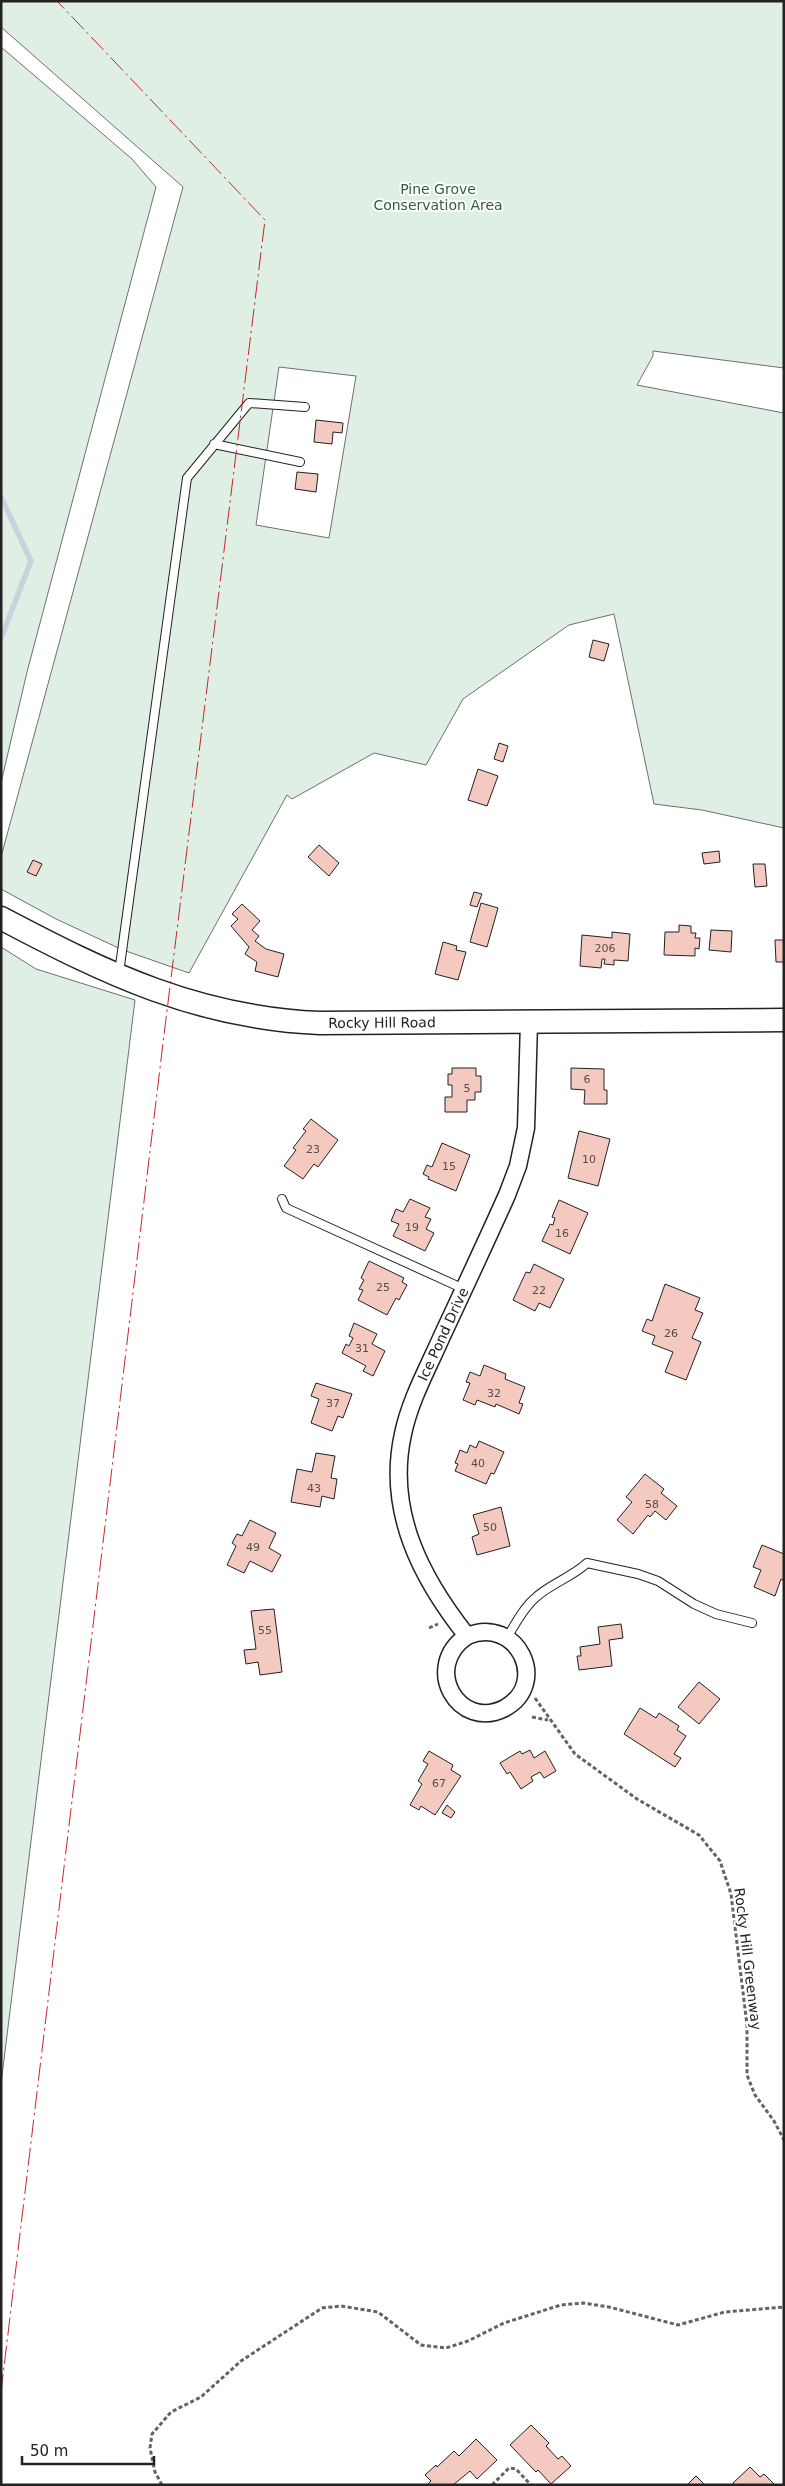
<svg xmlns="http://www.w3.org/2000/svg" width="785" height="2486" font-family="'DejaVu Sans',sans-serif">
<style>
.green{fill:#e0efe3;stroke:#6f6f6f;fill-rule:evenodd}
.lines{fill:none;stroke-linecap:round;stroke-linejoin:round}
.stream{stroke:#c7d3dd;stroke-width:5.5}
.building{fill:#f3c9c0;stroke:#222}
.service-casing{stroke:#222;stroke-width:10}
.minor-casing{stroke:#222;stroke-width:19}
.secondary-casing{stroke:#222;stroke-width:25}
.path{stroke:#646464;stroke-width:3;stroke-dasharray:4 2.5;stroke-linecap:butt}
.service{stroke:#fff;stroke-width:8}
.minor{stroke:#fff;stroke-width:16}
.secondary{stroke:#fff;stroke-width:22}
.power{stroke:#c62828;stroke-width:1;stroke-dasharray:18 4 2.5 4;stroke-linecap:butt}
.labels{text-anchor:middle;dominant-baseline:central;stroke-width:4;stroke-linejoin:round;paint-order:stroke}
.number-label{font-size:11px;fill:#564c4a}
.park-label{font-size:14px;fill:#2f5e38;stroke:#fff}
.street-label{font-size:14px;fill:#222;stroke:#fff}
</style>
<rect width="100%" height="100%" fill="#fff"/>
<!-- green -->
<path class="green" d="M 1,1 L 784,1 L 784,368 L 653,351 L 653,356 L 637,385 L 784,413 L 784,828 L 702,810 L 654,804 L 614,614 L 569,625 L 463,699 L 426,765 L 374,753 L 292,799 L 287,795 L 189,973 L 123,950 L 56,919 L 1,889 L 1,857 L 183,187 L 1,27 ZM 279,367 L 356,376 L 329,538 L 256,525 Z
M 1,47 L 132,159 L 156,187 L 27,672 L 1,783 Z
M 1,947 L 36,969 L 135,1000 L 1,2084 Z"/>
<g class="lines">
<!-- stream -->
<path class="stream" d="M 1,497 L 31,561 L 1,638"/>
</g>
<!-- building -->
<path class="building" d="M 316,420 L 343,423 L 342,433 L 333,432 L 332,444 L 314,442 Z
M 297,472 L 318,474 L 316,492 L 295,489 Z
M 593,640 L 609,644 L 604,661 L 589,657 Z
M 499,743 L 508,746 L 503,762 L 494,759 Z
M 478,769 L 498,776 L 487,806 L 468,800 Z
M 319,845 L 339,863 L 329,876 L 308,857 Z
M 719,851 L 720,862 L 704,864 L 702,853 Z
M 33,860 L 42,864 L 36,876 L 27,872 Z
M 753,864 L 765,864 L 767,886 L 755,887 Z
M 474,892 L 482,894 L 477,907 L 470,905 Z
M 481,903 L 498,908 L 487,947 L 470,942 Z
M 242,904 L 260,921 L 252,930 L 259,936 L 255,941 L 266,949 L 284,954 L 278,977 L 255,971 L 257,962 L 245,954 L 249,947 L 231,926 L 238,919 L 232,914 Z
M 679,925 L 691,926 L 691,933 L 696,933 L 695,938 L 700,938 L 699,949 L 695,948 L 695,956 L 664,955 L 665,932 L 679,932 Z
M 711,930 L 732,931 L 731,952 L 709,950 Z
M 612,932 L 630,934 L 628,961 L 614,960 L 614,965 L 604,964 L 605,959 L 602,959 L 601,968 L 580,966 L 582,935 L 612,938 Z
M 775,940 L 784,940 L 784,962 L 776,962 Z
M 443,942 L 457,946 L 456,950 L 466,952 L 458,980 L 435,974 Z
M 452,1068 L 476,1068 L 476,1076 L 481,1076 L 481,1092 L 475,1092 L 475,1100 L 467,1100 L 467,1112 L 445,1112 L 445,1097 L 452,1097 L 452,1085 L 448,1085 L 448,1074 L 452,1074 Z
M 571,1068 L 604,1069 L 604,1090 L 607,1090 L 607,1104 L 584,1104 L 585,1090 L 571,1089 Z
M 311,1119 L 338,1140 L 318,1167 L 314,1164 L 303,1179 L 284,1166 L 296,1150 L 293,1148 L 306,1131 L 303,1129 Z
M 579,1131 L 610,1139 L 598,1186 L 568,1178 Z
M 442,1143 L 470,1155 L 456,1191 L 428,1179 L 429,1177 L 423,1174 L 427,1165 L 432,1167 Z
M 410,1199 L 430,1208 L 425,1217 L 431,1219 L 426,1229 L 434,1233 L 425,1251 L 393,1236 L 399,1224 L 391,1221 L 396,1209 L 403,1212 Z
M 559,1200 L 588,1213 L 570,1254 L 542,1241 L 550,1224 L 553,1225 L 555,1218 L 552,1217 Z
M 369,1261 L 404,1278 L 402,1282 L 407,1285 L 399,1300 L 396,1298 L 387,1315 L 358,1300 L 363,1290 L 359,1289 L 364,1280 L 361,1278 Z
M 534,1264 L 564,1279 L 550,1308 L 539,1303 L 535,1311 L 513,1300 L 526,1272 L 530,1273 Z
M 665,1284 L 700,1298 L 695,1310 L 703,1313 L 692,1338 L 701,1342 L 686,1380 L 665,1372 L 673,1352 L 652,1344 L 655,1336 L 642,1331 L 647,1319 L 652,1321 Z
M 354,1323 L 377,1334 L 372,1344 L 385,1351 L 373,1376 L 363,1371 L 366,1366 L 342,1353 L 346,1344 L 349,1346 L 353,1338 L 349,1336 Z
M 484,1365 L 506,1374 L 505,1379 L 525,1387 L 519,1403 L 523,1404 L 519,1414 L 496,1404 L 495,1407 L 477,1400 L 475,1405 L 463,1400 L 470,1383 L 466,1382 L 470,1372 L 480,1376 Z
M 316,1383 L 352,1394 L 343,1418 L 338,1416 L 332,1431 L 311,1423 L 319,1399 L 311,1396 Z
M 479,1441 L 504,1452 L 494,1474 L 491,1473 L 486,1484 L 455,1471 L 458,1464 L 455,1463 L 460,1450 L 467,1453 L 470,1445 L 476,1448 Z
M 316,1453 L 335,1456 L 331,1478 L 337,1479 L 334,1499 L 322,1496 L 320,1507 L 291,1502 L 297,1469 L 312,1472 Z
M 645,1474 L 664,1489 L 661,1493 L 677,1506 L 666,1520 L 655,1511 L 650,1517 L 648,1515 L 633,1534 L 617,1520 L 632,1502 L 626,1497 Z
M 501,1507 L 510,1546 L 477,1555 L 472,1537 L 479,1534 L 473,1515 Z
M 250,1520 L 276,1533 L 269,1548 L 281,1555 L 272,1572 L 250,1561 L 244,1573 L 227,1565 L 236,1546 L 232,1543 L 237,1534 L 242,1536 Z
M 762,1545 L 784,1554 L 784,1581 L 781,1579 L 775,1596 L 754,1587 L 761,1570 L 753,1567 Z
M 274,1609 L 282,1672 L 260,1675 L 258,1662 L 246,1664 L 244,1650 L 256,1649 L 251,1611 Z
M 621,1624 L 623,1638 L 609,1640 L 612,1666 L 579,1670 L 577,1656 L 581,1656 L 580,1647 L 600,1644 L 598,1627 Z
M 699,1682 L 720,1699 L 699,1724 L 678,1707 Z
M 640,1708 L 656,1718 L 659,1713 L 679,1726 L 677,1730 L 686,1736 L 674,1754 L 681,1758 L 675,1767 L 624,1734 Z
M 530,1750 L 534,1758 L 545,1751 L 556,1771 L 544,1778 L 540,1772 L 531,1777 L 533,1781 L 521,1789 L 510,1772 L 507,1774 L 500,1763 L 520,1751 L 522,1754 Z
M 429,1751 L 453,1765 L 451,1770 L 461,1776 L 435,1815 L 421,1806 L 419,1810 L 410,1805 L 422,1784 L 418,1781 L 428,1764 L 423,1761 Z
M 447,1805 L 455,1812 L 451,1818 L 442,1813 Z
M 531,2425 L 549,2443 L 546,2446 L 558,2459 L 562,2456 L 571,2466 L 551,2484 L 538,2470 L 536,2472 L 510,2445 Z
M 476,2439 L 497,2460 L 477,2479 L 470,2471 L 453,2485 L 427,2485 L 431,2481 L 425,2475 L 436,2465 L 437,2467 L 454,2451 L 459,2456 Z
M 750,2467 L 760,2477 L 764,2474 L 775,2485 L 735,2485 L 733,2483 Z
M 696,2476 L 705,2485 L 687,2485 Z"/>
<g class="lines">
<!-- service casing -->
<g class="service-casing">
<path id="service" d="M 214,444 L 300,462
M 119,973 L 187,478 L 249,403 L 305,407
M 282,1199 L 286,1208 L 464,1289
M 507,1638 C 515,1624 523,1609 534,1599 C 549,1584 571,1578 587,1563 L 638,1574 L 658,1581 L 694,1604 L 716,1614 L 752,1623"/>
</g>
<!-- minor casing -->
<g class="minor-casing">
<g id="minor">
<path id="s1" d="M 467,1636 C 517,1615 550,1683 505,1708 C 459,1732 421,1667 467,1636 C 421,1578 386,1511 403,1434 C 410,1400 428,1368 442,1336 C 464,1289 486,1242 507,1195 L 518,1166 L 526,1128 L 529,1022"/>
</g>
</g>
<!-- secondary casing -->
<g class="secondary-casing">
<g id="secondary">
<path id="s2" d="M 1,918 C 107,974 198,1018 320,1023 L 784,1020"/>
</g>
</g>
<!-- path -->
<path class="path" d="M 429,1628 L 438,1624
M 535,1698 L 575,1754 L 637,1799 L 699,1835 L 720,1861 L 731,1894 L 747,2025 L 747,2075 L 755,2095 L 774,2121 L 784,2140
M 532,1717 L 548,1720
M 162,2485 L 155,2472 L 150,2448 L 152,2434 L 171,2412 L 201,2397 L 241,2361 L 322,2308 L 341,2306 L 378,2312 L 421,2345 L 446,2348 L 468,2341 L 504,2323 L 561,2305 L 583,2303 L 609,2307 L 678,2325 L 725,2312 L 784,2307
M 492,2485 L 509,2468 L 516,2469 L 531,2485"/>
<!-- service -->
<use href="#service" class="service"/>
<!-- minor -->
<use href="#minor" class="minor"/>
<!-- secondary -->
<use href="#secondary" class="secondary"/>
<!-- power -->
<path class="power" d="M 1,2392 L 163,1043 L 265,220 L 57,1"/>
</g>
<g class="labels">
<!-- number labels -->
<g class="number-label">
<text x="605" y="948">206</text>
<text x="587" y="1079">6</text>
<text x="467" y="1088">5</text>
<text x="313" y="1149">23</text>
<text x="589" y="1159">10</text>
<text x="449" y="1166">15</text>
<text x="412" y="1227">19</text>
<text x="562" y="1233">16</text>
<text x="383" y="1287">25</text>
<text x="539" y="1290">22</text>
<text x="671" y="1333">26</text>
<text x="362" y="1348">31</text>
<text x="494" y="1393">32</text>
<text x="333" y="1403">37</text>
<text x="478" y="1463">40</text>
<text x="314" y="1488">43</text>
<text x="652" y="1504">58</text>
<text x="490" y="1527">50</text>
<text x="253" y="1547">49</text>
<text x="265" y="1630">55</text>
<text x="439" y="1783">67</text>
</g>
<!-- park labels -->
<g class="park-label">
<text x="438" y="189">Pine Grove<tspan x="438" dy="16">Conservation Area</tspan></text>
</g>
<!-- street labels -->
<g class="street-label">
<text stroke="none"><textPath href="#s2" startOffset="401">Rocky Hill Road</textPath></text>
<text stroke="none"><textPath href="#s1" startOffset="580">Ice Pond Drive</textPath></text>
<text transform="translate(748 1959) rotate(83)">Rocky Hill Greenway</text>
</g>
</g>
<!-- border -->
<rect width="785" height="2486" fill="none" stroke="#222222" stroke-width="5"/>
<!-- scale -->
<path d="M22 2456v8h132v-8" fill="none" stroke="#222222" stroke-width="2.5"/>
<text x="30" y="2456" font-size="15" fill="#222222" stroke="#ffffff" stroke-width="4" paint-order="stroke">50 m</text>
</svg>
